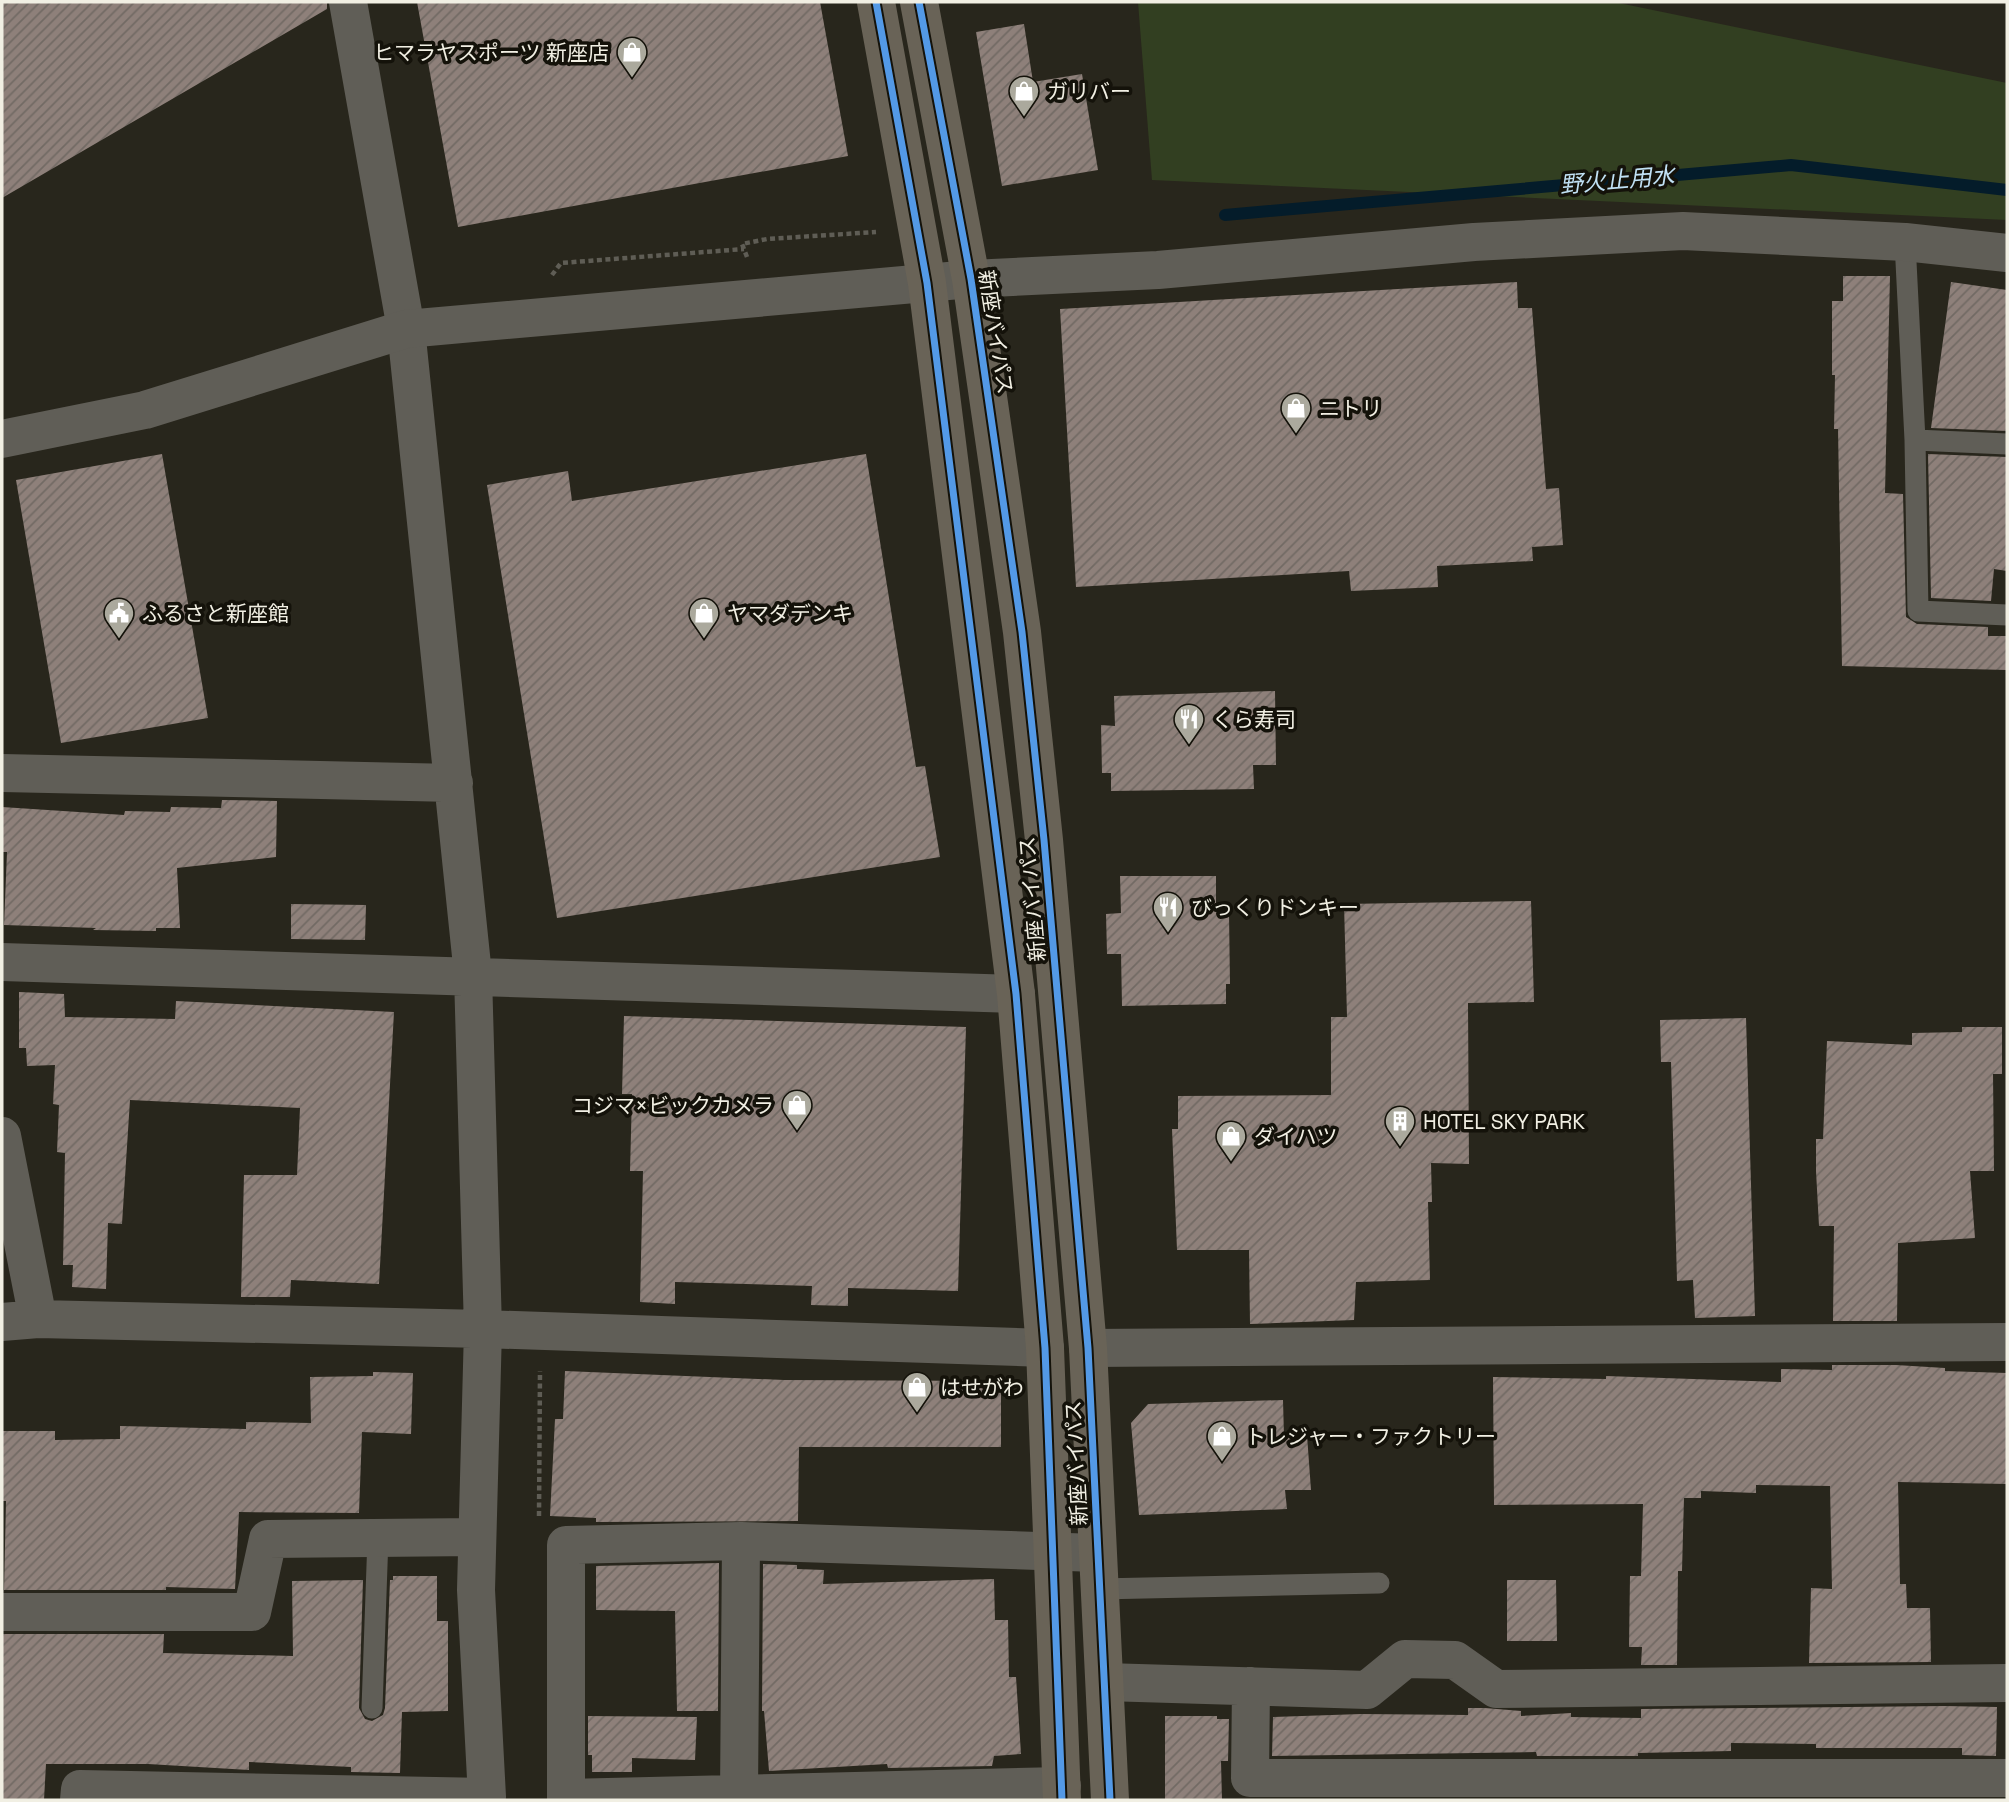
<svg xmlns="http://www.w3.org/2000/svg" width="2009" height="1802" font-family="'Space Grotesk','Noto Sans JP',sans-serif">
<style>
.green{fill:#323f21}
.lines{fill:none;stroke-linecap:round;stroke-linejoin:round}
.stream{stroke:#041c2a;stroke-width:12}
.building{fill:url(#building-hatch)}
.path{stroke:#5f5d55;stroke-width:4.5;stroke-dasharray:5 3.5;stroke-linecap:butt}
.lane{stroke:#605e57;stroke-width:21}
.street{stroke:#605e57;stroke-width:38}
.secondary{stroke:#605e57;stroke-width:38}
.highway{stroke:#696357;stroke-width:38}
.cycleway-casing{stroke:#14120a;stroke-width:11}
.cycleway{stroke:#5399e6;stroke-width:7}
.labels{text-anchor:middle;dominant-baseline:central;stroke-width:7;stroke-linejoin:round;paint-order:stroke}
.poi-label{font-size:21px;fill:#f1efe3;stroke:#14120a;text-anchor:start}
.street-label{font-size:21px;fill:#f1efe3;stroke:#14120a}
.water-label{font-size:23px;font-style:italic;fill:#c1e1f5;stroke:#14120a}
</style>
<defs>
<pattern id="building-hatch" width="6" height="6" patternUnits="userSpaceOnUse" patternTransform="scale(1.75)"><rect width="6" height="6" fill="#8e807a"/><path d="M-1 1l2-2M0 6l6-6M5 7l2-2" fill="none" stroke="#726a64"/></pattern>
</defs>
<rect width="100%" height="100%" fill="#28261c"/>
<!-- green -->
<path class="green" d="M 1138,2 L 1614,2 L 2007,83 L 2007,220 L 1152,180 Z"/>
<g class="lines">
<!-- stream -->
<path class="stream" d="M 1225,215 L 1791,165 L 2007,190"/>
</g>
<!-- building -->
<path class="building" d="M 2,2 L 327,2 L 327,9 L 2,198 Z
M 417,2 L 820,2 L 848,156 L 458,227 Z
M 1024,24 L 1033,82 L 1082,74 L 1098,170 L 1002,186 L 976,32 Z
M 1843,276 L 1890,276 L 1885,493 L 1903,494 L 1906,617 L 1917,624 L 1988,627 L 1988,636 L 2007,636 L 2007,670 L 1842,666 L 1838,429 L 1834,429 L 1835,375 L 1832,375 L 1832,301 L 1843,301 Z
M 1517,282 L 1518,308 L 1532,308 L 1546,489 L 1559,488 L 1563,545 L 1532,547 L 1533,561 L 1437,566 L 1438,587 L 1351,591 L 1349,571 L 1076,587 L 1060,309 Z
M 1951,282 L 2007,290 L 2007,431 L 1931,428 Z
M 162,454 L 208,718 L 61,743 L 16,480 Z
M 866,454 L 916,767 L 925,766 L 940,857 L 557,918 L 487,485 L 568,471 L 572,501 Z
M 1928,454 L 2007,457 L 2007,571 L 1994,569 L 1991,601 L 1931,598 Z
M 1275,691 L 1276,765 L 1253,765 L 1254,789 L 1111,791 L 1111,773 L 1102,773 L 1101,725 L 1115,726 L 1114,696 Z
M 222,800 L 277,801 L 276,857 L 177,868 L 180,928 L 156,928 L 156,931 L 93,930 L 96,928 L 4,925 L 7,852 L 2,852 L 2,807 L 124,815 L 125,811 L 170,812 L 171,807 L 221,808 Z
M 1120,876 L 1216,876 L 1216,912 L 1229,913 L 1230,984 L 1226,984 L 1226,1004 L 1122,1006 L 1121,954 L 1107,954 L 1106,914 L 1121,913 Z
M 1531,901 L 1534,1002 L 1468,1003 L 1469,1164 L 1431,1163 L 1432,1202 L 1428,1202 L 1430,1280 L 1356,1282 L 1354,1320 L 1250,1324 L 1249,1250 L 1177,1250 L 1172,1129 L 1178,1129 L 1178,1096 L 1331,1095 L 1331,1017 L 1347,1017 L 1344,904 Z
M 291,904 L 366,905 L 365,940 L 291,939 Z
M 19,992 L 64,994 L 65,1017 L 175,1019 L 176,1001 L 394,1012 L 379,1284 L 291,1280 L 290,1297 L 241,1297 L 244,1175 L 297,1175 L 300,1108 L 130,1100 L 122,1224 L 108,1223 L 106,1289 L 72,1287 L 73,1265 L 63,1265 L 65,1153 L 57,1152 L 59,1105 L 53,1104 L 55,1065 L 27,1066 L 26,1048 L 19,1048 Z
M 624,1016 L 966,1027 L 958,1291 L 848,1288 L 848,1306 L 811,1305 L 812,1286 L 675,1282 L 675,1304 L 640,1302 L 643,1171 L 630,1171 L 632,1094 L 622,1094 Z
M 1746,1018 L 1755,1316 L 1695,1318 L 1693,1280 L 1677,1281 L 1671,1062 L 1661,1062 L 1660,1020 Z
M 1962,1027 L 2002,1027 L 2002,1074 L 1993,1074 L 1994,1171 L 1970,1171 L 1975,1238 L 1898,1243 L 1897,1321 L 1833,1321 L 1834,1226 L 1819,1226 L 1816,1171 L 1816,1139 L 1823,1139 L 1827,1041 L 1912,1045 L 1912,1033 L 1962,1032 Z
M 1832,1365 L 1896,1365 L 1945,1368 L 1945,1371 L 2007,1373 L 2007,1484 L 1898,1482 L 1900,1584 L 1906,1584 L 1907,1608 L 1930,1608 L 1931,1662 L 1809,1663 L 1811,1588 L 1832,1589 L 1830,1486 L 1756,1485 L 1756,1493 L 1701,1491 L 1701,1498 L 1684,1498 L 1682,1571 L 1678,1571 L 1677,1665 L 1641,1665 L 1642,1647 L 1629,1647 L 1630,1576 L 1641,1576 L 1643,1504 L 1494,1505 L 1493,1377 L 1606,1379 L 1606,1376 L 1781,1382 L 1781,1369 L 1832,1370 Z
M 565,1371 L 784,1380 L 1001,1381 L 1001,1447 L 799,1447 L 798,1521 L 596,1522 L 596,1518 L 550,1516 L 555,1419 L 563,1419 Z
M 373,1372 L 413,1373 L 411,1434 L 362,1432 L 359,1513 L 239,1512 L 235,1589 L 166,1587 L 166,1590 L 4,1590 L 6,1501 L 2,1501 L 2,1431 L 55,1431 L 55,1440 L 120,1439 L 120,1426 L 246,1429 L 246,1422 L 311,1423 L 310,1377 L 373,1376 Z
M 1283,1400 L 1284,1436 L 1307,1435 L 1311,1490 L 1285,1490 L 1287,1509 L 1139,1515 L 1131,1423 L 1148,1404 Z
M 719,1563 L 718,1711 L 677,1711 L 675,1611 L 596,1610 L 596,1566 Z
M 763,1564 L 797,1565 L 797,1569 L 824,1570 L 823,1584 L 994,1579 L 995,1620 L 1008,1620 L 1009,1677 L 1016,1677 L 1021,1754 L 994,1756 L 992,1766 L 888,1768 L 887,1764 L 769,1771 L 764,1711 L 762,1711 Z
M 393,1576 L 437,1576 L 437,1621 L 448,1621 L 448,1711 L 402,1712 L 400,1773 L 351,1772 L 351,1767 L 249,1762 L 249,1770 L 148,1764 L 46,1764 L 44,1800 L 2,1800 L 3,1634 L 164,1634 L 163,1653 L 293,1656 L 292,1581 L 363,1580 L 359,1708 L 365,1719 L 372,1721 L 383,1715 L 385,1708 L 390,1580 L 393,1580 Z
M 1507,1580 L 1556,1580 L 1557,1641 L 1507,1641 Z
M 1945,1706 L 1997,1707 L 1996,1756 L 1962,1755 L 1962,1748 L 1816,1748 L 1816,1744 L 1731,1743 L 1731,1751 L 1638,1753 L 1638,1756 L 1537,1756 L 1536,1752 L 1272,1756 L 1273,1717 L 1361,1714 L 1468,1715 L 1468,1708 L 1485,1708 L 1521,1711 L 1521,1716 L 1571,1713 L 1571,1717 L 1641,1718 L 1641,1709 Z
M 588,1716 L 697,1717 L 695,1760 L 632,1758 L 632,1772 L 592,1772 L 592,1755 L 588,1755 Z
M 1165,1716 L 1217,1716 L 1217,1719 L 1229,1719 L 1228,1761 L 1221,1761 L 1222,1800 L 1165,1800 Z"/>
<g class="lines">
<!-- path -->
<path class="path" d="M 747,257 L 742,244 L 767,239 L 876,232
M 552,275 L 561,263 L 744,249
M 539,1516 L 540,1371"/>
<!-- lane -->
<path class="lane" d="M 1905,242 L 1915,440 L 1918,611 L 2007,615
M 1915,440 L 2007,444
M 1099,1589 L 1379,1583
M 372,1708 L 378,1537"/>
<!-- street -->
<path class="street" d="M 971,279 L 1158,270 L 1474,242 L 1683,231 L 1905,242 L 2007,253
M 2,773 L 454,783
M 2,962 L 1016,994
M 2,1136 L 38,1319
M 2,1322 L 38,1319 L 483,1329 L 1045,1348
M 1088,1348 L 2007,1342
M 2,1612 L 252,1612 L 268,1539 L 477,1537
M 1105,1682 L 1367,1690 L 1405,1659 L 1455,1660 L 1496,1689 L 2007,1683
M 1251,1686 L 1250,1778 L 2007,1778
M 739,1794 L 741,1541
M 566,1798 L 1062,1786
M 79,1800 L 80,1789 L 487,1797 L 476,1590 L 483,1329 L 473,975 L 406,329 L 348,2
M 566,1800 L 566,1545 L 741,1541 L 1097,1553"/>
<!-- secondary -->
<path class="secondary" d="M 2,439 L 145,410 L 406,329 L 971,279"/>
<!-- highway -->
<path class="highway" d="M 876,2 L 927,283 L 1016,994 L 1045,1348 L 1062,1800
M 919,2 L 971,279 L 1022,632 L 1044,840 L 1088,1348 L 1110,1800"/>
<!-- cycleway casing -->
<g class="cycleway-casing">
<path id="cycleway" d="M 876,2 L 927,283 L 1016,994 L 1045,1348 L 1062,1800
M 919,2 L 971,279 L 1022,632 L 1044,840 L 1088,1348 L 1110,1800"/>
</g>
<!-- cycleway -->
<use href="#cycleway" class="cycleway"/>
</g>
<!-- icons -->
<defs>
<g id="shop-pin" transform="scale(1.575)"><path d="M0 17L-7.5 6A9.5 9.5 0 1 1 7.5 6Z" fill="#aba99d" stroke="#14120a"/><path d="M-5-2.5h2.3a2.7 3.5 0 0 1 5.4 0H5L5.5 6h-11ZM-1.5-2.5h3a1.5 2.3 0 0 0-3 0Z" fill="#fff"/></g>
<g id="civic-pin" transform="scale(1.575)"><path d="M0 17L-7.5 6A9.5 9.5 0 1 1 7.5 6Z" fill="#aba99d" stroke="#14120a"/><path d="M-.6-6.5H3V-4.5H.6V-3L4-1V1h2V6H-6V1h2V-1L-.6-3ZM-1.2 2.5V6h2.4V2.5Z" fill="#fff"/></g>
<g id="restaurant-pin" transform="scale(1.575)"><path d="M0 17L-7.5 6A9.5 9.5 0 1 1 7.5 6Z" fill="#aba99d" stroke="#14120a"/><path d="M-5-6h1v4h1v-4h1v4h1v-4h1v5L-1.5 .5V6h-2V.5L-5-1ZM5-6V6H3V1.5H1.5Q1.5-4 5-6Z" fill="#fff"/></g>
<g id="building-pin" transform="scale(1.575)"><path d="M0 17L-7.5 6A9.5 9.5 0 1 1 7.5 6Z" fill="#aba99d" stroke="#14120a"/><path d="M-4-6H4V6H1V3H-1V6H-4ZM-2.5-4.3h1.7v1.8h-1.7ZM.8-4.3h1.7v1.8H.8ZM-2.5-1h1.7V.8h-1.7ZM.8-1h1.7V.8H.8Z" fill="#fff"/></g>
</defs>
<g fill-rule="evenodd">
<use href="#shop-pin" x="632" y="52"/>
<use href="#shop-pin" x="1024" y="91"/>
<use href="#shop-pin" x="1296" y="408"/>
<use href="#civic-pin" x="119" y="613"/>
<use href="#shop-pin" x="704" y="613"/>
<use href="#restaurant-pin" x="1189" y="719"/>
<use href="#restaurant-pin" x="1168" y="907"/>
<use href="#shop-pin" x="797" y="1105"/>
<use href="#building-pin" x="1400" y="1121"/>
<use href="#shop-pin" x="1231" y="1136"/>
<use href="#shop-pin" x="917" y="1387"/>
<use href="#shop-pin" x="1222" y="1436"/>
</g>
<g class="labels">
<!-- poi labels -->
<g class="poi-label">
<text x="609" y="52" text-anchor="end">ヒマラヤスポーツ 新座店</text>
<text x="1047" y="91">ガリバー</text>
<text x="1319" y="408">ニトリ</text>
<text x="142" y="613">ふるさと新座館</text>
<text x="727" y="613">ヤマダデンキ</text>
<text x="1212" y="719">くら寿司</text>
<text x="1191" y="907">びっくりドンキー</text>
<text x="774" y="1105" text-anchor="end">コジマ×ビックカメラ</text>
<text x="1423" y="1121">HOTEL SKY PARK</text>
<text x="1254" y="1136">ダイハツ</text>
<text x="940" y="1387">はせがわ</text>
<text x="1245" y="1436">トレジャー・ファクトリー</text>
</g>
<!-- street labels -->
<g class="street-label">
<text transform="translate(996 332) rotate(81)">新座バイパス</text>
<text transform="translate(1032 899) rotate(-95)">新座バイパス</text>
<text transform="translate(1076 1463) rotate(-93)">新座バイパス</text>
</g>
<!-- water labels -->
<g class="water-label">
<text transform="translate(1617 180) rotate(-5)">野火止用水</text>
</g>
</g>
<!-- border -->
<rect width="2009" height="1802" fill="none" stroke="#f1efe3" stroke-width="7"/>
</svg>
